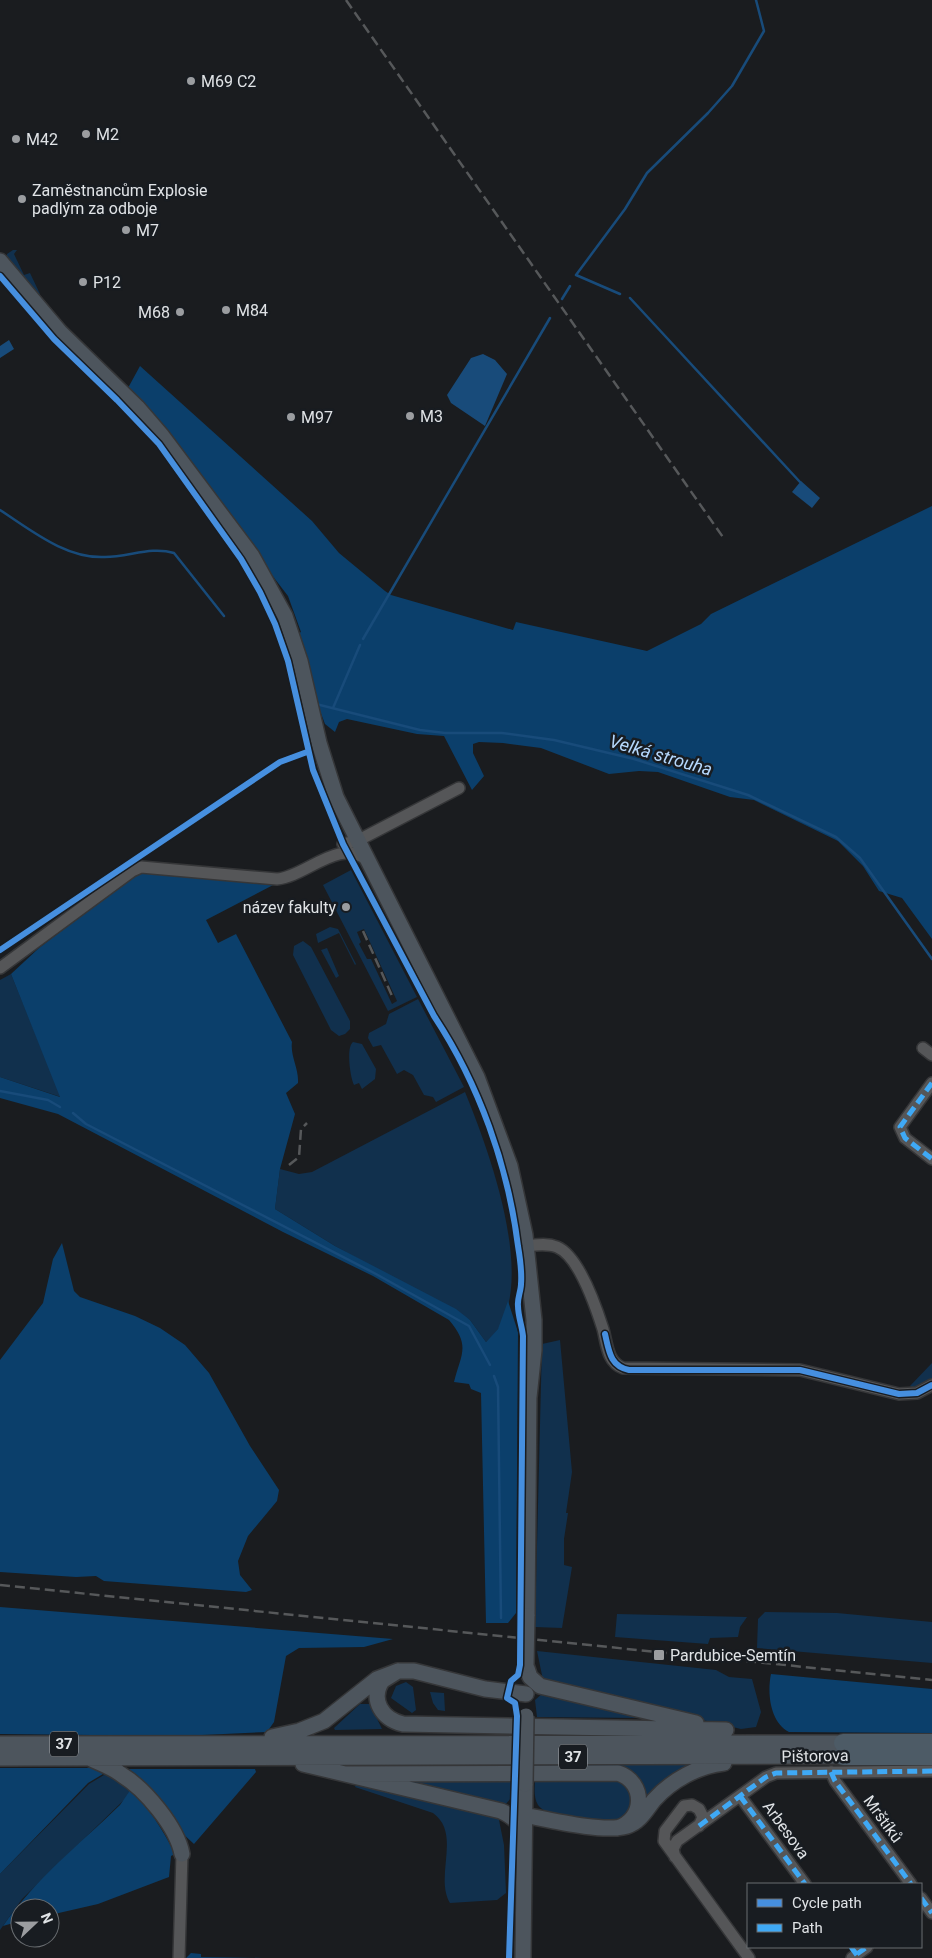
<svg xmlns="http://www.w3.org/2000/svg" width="932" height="1958" font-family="Roboto,sans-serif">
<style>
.green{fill:#11304d;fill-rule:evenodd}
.forest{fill:#0b3f6b}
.water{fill:#184b7a}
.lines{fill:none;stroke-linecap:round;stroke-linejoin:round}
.stream{stroke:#184b7a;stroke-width:2.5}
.minor-casing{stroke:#353638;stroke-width:14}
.major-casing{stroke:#353638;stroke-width:18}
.highway-casing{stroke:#353638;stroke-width:20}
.minor{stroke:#555658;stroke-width:11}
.major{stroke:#4d555d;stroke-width:15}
.highway{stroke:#4d5b66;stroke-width:18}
.rail{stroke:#56585a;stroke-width:2.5;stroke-dasharray:10 5;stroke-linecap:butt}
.major-bridge-casing{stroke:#353638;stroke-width:18;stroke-linecap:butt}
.major-bridge{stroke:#4d555d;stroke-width:15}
.quiet{stroke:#3fa9f5;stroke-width:5;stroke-dasharray:10 5;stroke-linecap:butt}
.cycleway-casing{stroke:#181c21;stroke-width:9}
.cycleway{stroke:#468fdf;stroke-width:6}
.poi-dot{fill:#9b9da0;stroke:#181c21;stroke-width:2}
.labels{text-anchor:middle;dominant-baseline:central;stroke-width:5;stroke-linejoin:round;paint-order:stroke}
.shield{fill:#181c21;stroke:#a4a7ab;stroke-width:1}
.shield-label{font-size:15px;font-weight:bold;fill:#e0e3e6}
.poi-label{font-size:16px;fill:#e0e3e6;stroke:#181c21;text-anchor:start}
.street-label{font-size:16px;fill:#e0e3e6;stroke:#181c21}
.water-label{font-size:18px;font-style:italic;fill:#b5d8fd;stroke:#181c21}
</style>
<rect width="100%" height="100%" fill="#1a1c1f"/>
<!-- green -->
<path class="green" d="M 13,250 L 17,250 L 14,254 L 24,275 L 30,273 L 40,294 L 39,297 L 7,262 L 7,254 Z
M 351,870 L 417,997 L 388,1011 L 323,885 ZM 364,929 L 397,1001 L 392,1004 L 371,959 L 367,959 L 359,944 L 361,942 L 357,932 Z
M 330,927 L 338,929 L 356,964 L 355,965 L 339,933 L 318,943 L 316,934 Z
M 303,941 L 311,947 L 350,1021 L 350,1029 L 345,1034 L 339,1036 L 331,1030 L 293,955 L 294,946 Z
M 327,948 L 339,976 L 336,978 L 321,950 Z
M 11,974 L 61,1097 L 0,1077 L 0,980 Z
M 418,999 L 464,1087 L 436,1102 L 433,1097 L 424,1095 L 413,1075 L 404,1070 L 397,1074 L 381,1045 L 373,1047 L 368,1038 L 369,1033 L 386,1024 L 389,1014 Z
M 353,1042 L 362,1044 L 376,1069 L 375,1079 L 362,1089 L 359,1083 L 354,1085 C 350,1077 346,1047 353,1042 Z
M 465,1092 C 488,1148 534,1272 499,1328 C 495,1333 490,1338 486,1342 L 470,1320 L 335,1246 L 275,1209 L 280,1169 L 299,1174 L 312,1172 Z
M 560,1340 L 572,1472 L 566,1513 L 568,1513 L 564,1539 L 564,1565 L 572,1567 L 562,1628 L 535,1627 L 542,1344 Z
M 932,1363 L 932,1379 L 914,1388 L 910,1386 Z
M 765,1612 L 837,1613 L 932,1622 L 932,1663 L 757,1648 L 758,1619 Z
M 617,1614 L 747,1617 L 740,1627 L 738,1637 L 710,1638 L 708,1644 L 615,1637 Z
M 537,1651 L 716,1670 L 729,1677 L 752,1679 L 761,1712 L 756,1727 L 741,1729 L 550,1684 L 543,1680 Z
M 406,1682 L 413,1687 L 416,1710 L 412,1713 L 391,1698 L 396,1686 Z
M 430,1692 L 444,1693 L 445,1711 L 438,1710 L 433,1703 Z
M 543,1693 L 644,1718 L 537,1717 L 535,1700 Z
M 360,1704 L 370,1704 L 382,1729 L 335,1730 L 334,1728 Z
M 535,1765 L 688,1765 L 688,1769 L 644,1805 L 636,1780 L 535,1769 Z
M 104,1775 C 114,1776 127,1782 130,1792 L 126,1798 L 22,1899 L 0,1930 L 0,1874 L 89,1784 Z
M 615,1777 L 630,1786 L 634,1804 C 632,1808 629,1814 625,1817 C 611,1828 547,1819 538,1805 C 533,1797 535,1786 535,1778 Z
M 380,1778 L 512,1778 L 511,1798 L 505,1805 Z
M 357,1783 L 498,1815 L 504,1845 L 506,1893 L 497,1900 L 450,1903 C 434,1876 462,1834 433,1813 L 355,1787 Z"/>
<!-- forest -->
<path class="forest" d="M 140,366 L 312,521 L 339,553 L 385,591 L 391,595 L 513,630 L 516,622 L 647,651 L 701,624 L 711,614 L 932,506 L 932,939 L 902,898 L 879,891 L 863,866 L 838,841 L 754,800 L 730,797 L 658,772 L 639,771 L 609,774 L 541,748 L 503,743 L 479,742 L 473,744 L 473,753 L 484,776 L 472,790 L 444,736 L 417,734 L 347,719 L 339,722 L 335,732 L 325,724 L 314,695 L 297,634 L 301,632 L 288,596 L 128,388 Z
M 141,870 L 275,884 L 206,920 L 218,943 L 236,934 L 292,1042 C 290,1056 299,1068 298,1083 L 286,1093 L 295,1114 L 280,1169 L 275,1209 L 335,1246 L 456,1309 L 470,1320 L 486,1342 L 498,1329 L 508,1301 L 518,1332 L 516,1613 L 508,1623 L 486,1623 L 481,1393 L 471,1389 L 469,1384 L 454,1382 C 461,1354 471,1346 449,1320 L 373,1276 L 283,1232 L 58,1114 L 0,1098 L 0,1077 L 60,1097 L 11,974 L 39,948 Z
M 62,1243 L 74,1291 L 80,1297 L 135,1316 L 160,1328 L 185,1345 L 209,1373 L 250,1446 L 279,1490 L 277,1501 L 248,1536 L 238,1561 L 240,1575 L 252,1590 L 246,1592 L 104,1581 L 96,1576 L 76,1577 L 0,1572 L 0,1360 L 43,1303 L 53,1259 Z
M 0,1607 L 393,1639 L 364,1647 L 299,1648 L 286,1656 L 274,1722 L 267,1732 L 181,1736 L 0,1734 Z
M 771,1674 L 932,1689 L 932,1733 L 789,1732 C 770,1722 767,1693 771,1674 Z
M 0,1768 L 96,1768 L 103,1774 L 88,1783 L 0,1874 Z
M 126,1769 L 255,1769 L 256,1772 L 194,1844 C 168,1822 153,1789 126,1769 Z
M 129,1789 C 149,1807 163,1830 175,1854 L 171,1856 L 169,1877 L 98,1904 L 50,1915 L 50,1908 L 20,1908 L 20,1921 L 3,1926 C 37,1877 78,1846 120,1805 L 129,1792 Z
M 191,1953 L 201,1954 L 201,1957 L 263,1958 L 186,1958 Z"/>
<!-- water -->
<path class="water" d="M 9,340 L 14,349 L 0,358 L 0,346 Z
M 483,354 L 495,360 L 507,374 L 485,426 L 451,403 L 447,395 L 471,358 Z
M 801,481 L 820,498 L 812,508 L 792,492 Z"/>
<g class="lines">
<!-- stream -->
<path class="stream" d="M 620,294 L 576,275 L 625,209 L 647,173 L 708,113 L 732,86 L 764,31 L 756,0
M 630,298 L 800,482
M 562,299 L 570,286
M 0,510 C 31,530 66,559 105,557 C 129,557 151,546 174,553 L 224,616
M 363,639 L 550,318
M 316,704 L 420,730 L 445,733 L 502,733 L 554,740 L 634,759 L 748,795 L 836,837 L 860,858 L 932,959
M 333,708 L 360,645
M 0,1091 L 48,1100 L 60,1107
M 73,1113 L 86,1124 L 376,1274 L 469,1326 L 490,1365
M 494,1376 L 498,1387 L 501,1618"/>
<!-- minor casing -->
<g class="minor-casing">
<path id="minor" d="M 343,844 L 357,841 L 459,788
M 0,968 L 132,871 L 141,867 L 277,879 C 305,877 340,837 367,860
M 923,1048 L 932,1055
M 932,1083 L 900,1127 L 905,1138 L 932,1159
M 526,1246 C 536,1245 547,1243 557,1247 C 579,1256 596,1307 603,1329 C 607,1344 607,1362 623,1368 L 800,1370 L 899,1394 L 917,1393 L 932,1385
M 831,1772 L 835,1781 L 911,1884
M 740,1796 L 805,1884
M 699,1826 L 703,1817 L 699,1809 L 692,1805 L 684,1806 L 665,1831 L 664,1841 L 749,1958
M 675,1857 L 673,1849 L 677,1841 L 766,1777 L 776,1773 L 932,1771
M 921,1898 L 932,1913
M 179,1958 L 182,1854
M 852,1958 L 867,1947"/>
</g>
<!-- major casing -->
<g class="major-casing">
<path id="major" d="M 0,261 L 60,332 L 137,407 L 162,436 L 252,556 L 285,616 L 300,661 L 319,743 L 336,797 L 477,1077 L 510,1166 L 525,1235 L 534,1320 L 534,1350 L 529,1397
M 527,1616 L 529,1388
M 526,1665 L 530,1677 L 540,1686 L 696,1723
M 398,1671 L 382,1681 C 370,1700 382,1719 403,1724 L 726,1730
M 272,1737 L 299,1731 L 324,1721 L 377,1679 L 398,1671 L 414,1671 L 485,1689 L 526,1694
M 0,1744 L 843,1743
M 0,1758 L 843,1756
M 91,1759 C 102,1764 113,1768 122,1775 C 145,1789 177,1827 182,1854
M 303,1764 L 501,1811 C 515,1817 522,1826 524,1840
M 347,1774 L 618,1773 C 646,1782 645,1820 617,1828
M 524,1815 C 550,1820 603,1833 627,1826 C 640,1822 646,1810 654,1800 C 672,1780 698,1766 724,1763
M 523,1958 L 525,1784"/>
</g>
<!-- highway casing -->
<g class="highway-casing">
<path id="highway" d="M 843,1743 L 932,1743
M 843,1756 L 932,1756"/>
</g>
<!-- minor -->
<use href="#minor" class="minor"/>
<!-- major -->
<use href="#major" class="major"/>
<!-- highway -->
<use href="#highway" class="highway"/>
<!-- rail -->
<path class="rail" d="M 346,0 L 725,540
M 363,931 L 393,998
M 289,1165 L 299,1157 L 301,1129 L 307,1123
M 0,1585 L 932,1680"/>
<!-- major-bridge casing -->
<g class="major-bridge-casing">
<path id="major-bridge" d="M 526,1665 L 527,1616
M 525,1784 L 526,1716"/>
</g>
<!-- major-bridge -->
<use href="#major-bridge" class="major-bridge"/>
<!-- quiet -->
<path class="quiet" d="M 932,1083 L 900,1127 L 905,1138 L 932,1159
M 831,1772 L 835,1781 L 911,1884
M 740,1796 L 805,1884
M 699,1826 L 766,1777 L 776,1773 L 932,1771
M 921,1898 L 932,1913
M 851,1947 L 859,1958
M 857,1954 L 867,1947"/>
<!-- cycleway casing -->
<g class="cycleway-casing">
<path id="cycleway" d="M 0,276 L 54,339 L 117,400 L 159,444 L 241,559 L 260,592 L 275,624 L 288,661 L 313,770 L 343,844 L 434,1016 C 479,1084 508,1166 518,1246 C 520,1258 522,1272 521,1284 C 521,1291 517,1299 518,1306 C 518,1316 522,1326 523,1336 L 520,1665 L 518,1675 L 511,1681 L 507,1698 L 515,1703 L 517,1716 L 509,1958
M 0,950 L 280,762 L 307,752
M 605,1334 C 609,1351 610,1366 629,1370 L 800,1370 L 899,1394 L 917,1393 L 932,1385"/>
</g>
<!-- cycleway -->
<use href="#cycleway" class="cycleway"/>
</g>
<!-- markers -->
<g class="poi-dot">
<circle cx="191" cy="81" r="5"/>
<circle cx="86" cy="134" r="5"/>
<circle cx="16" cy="139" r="5"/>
<circle cx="22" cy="199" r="5"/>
<circle cx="126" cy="230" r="5"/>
<circle cx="83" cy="282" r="5"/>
<circle cx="226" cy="310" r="5"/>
<circle cx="180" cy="312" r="5"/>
<circle cx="410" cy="416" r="5"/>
<circle cx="291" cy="417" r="5"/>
<circle cx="346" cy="907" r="5"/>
<rect x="653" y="1649" width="12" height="12" rx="2.5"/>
</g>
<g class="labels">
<!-- shield labels -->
<g class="shield">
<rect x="50" y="1731.5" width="28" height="25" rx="4"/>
<rect x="559" y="1744.5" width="28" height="25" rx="4"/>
</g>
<g class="shield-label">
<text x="64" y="1744">37</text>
<text x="573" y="1757">37</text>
</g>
<!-- poi labels -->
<g class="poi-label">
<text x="201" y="81">M69 C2</text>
<text x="96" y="134">M2</text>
<text x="26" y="139">M42</text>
<text x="32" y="190">Zaměstnancům Explosie<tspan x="32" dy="18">padlým za odboje</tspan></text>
<text x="136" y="230">M7</text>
<text x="93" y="282">P12</text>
<text x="236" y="310">M84</text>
<text x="170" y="312" text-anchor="end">M68</text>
<text x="420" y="416">M3</text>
<text x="301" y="417">M97</text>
<text x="336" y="907" text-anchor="end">název fakulty</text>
<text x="670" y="1655">Pardubice-Semtín</text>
</g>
<!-- street labels -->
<g class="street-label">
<text transform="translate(815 1756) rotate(-1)">Pištorova</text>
<text transform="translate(883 1819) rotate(54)">Mrštíků</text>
<text transform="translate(786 1830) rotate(54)">Arbesova</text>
</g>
<!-- water labels -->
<g class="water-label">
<text transform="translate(661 755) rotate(16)">Velká strouha</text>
</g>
</g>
<!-- legend -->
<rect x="747" y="1883" width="175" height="65" fill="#181c21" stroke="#686c70"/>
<rect x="757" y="1899" width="25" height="8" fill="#468fdf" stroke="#686c70"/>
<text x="792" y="1908" font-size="15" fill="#e0e3e6">Cycle path</text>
<rect x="757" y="1924" width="25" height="8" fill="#3fa9f5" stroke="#686c70"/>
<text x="792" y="1933" font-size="15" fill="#e0e3e6">Path</text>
<!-- north arrow -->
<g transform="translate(35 1923) rotate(68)"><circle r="24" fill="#181c21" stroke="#686c70"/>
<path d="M0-4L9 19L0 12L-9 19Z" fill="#9b9da0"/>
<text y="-8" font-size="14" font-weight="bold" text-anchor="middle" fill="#e0e3e6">N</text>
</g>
</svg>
